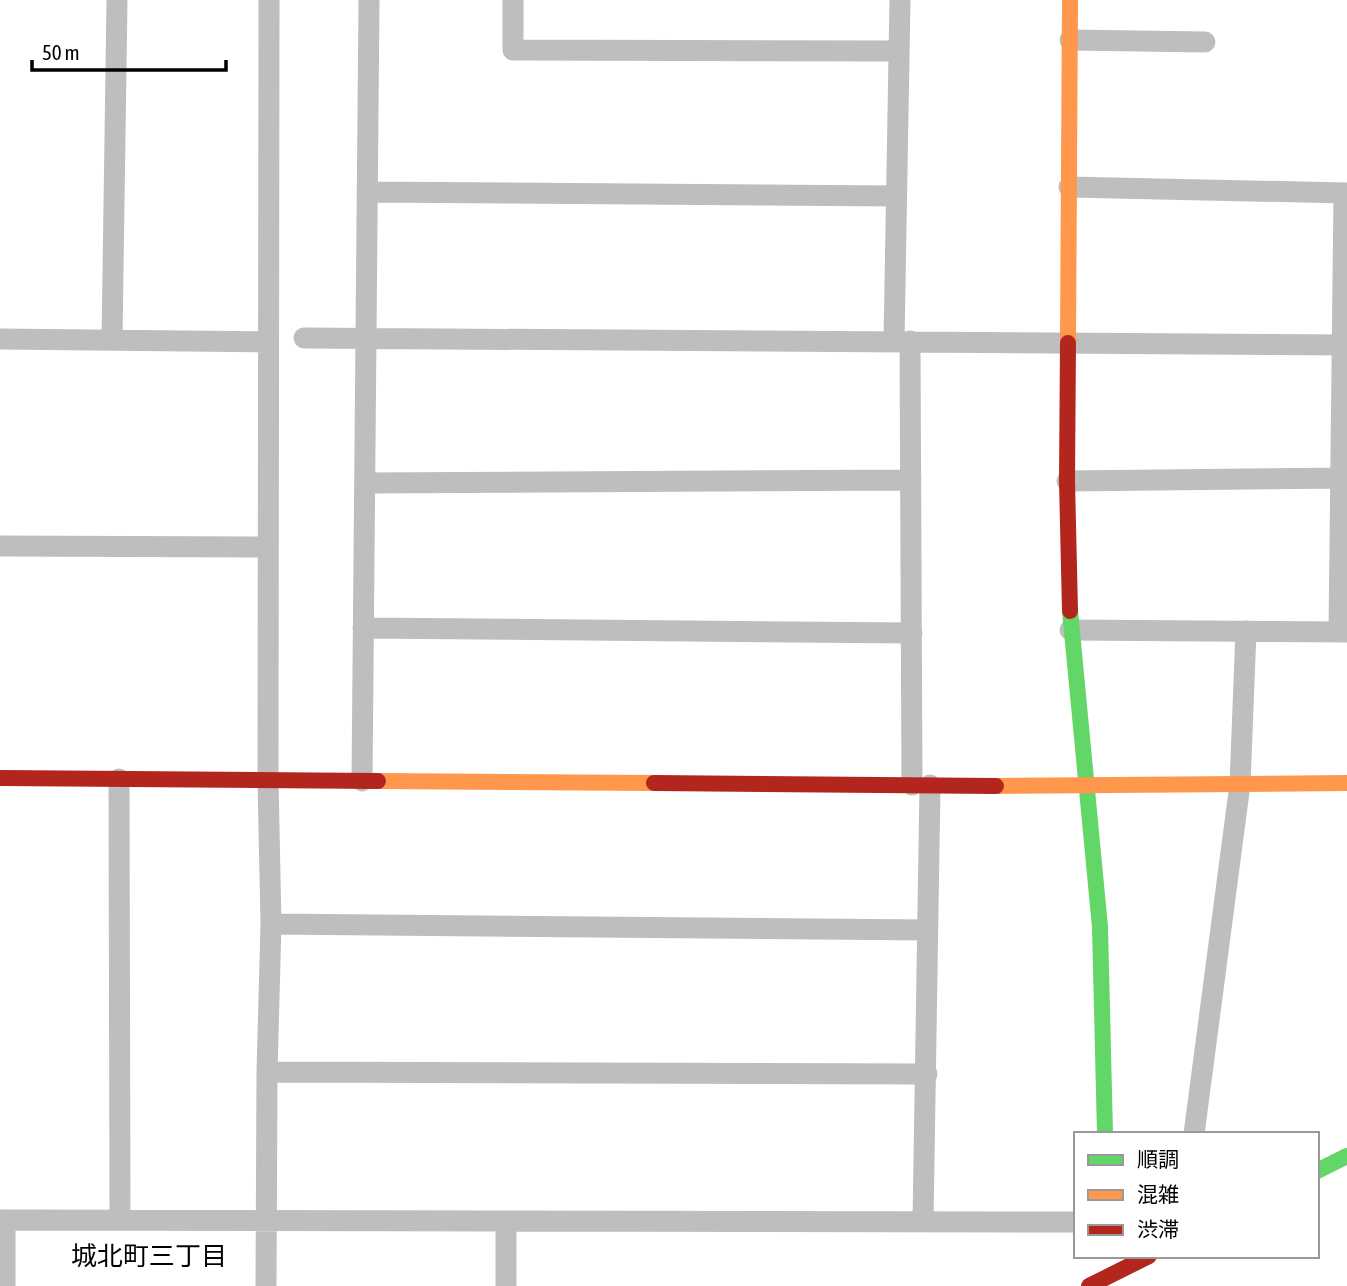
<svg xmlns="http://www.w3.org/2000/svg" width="1347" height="1286" font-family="'Asap Condensed','Noto Sans JP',sans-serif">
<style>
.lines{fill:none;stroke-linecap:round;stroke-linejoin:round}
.street{stroke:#bebebe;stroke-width:21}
.fast{stroke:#63d668;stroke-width:16}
.slow{stroke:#ff974d;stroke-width:16}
.jam{stroke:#b3261e;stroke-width:16}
.labels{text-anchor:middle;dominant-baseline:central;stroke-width:6;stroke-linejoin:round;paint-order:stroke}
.neighbourhood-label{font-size:26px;fill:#000;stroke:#fff}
</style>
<rect width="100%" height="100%" fill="#fff"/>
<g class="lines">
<!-- street -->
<path class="street" d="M 513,0 L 513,50 L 899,51
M 1070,40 L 1205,42
M 1069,187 L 1347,193
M 367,192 L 896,196
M 304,338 L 1347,345
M 0,339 L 268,342
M 112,340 L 117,0
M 894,341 L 900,0
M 910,341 L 912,785
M 1067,481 L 1347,478
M 365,483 L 911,480
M 0,546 L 268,547
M 363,628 L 912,633
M 1070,630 L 1347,632
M 1339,632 L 1344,193
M 119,779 L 120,1220
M 362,781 L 369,0
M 271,924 L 927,930
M 267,1072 L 927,1074
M 1194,1134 L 1240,784 L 1246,631
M 0,1220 L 1076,1222
M 5,1220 L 5,1286
M 506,1221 L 506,1286
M 923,1222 L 930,785
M 266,1286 L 267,1072 L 271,924 L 268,781 L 269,0"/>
<!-- fast -->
<path class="fast" d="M 1070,611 L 1100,927 L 1105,1134
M 1317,1171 L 1347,1156"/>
<!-- slow -->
<path class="slow" d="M 1068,343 L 1070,0
M 378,781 L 654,783
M 996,786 L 1347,783"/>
<!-- jam -->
<path class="jam" d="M 1068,343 L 1067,481 L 1070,611
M 0,778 L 378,781
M 654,783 L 996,786
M 1089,1286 L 1149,1256"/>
</g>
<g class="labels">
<!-- neighbourhood labels -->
<g class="neighbourhood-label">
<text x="149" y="1256">城北町三丁目</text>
</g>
</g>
<!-- legend -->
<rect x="1074" y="1132" width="245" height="126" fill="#ffffff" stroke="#999999" stroke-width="2"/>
<rect x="1088" y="1155" width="35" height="10" fill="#63d668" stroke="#999999" stroke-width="2"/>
<text x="1137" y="1167" font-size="21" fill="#000000">順調</text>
<rect x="1088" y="1190" width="35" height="10" fill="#ff974d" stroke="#999999" stroke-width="2"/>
<text x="1137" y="1202" font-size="21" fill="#000000">混雑</text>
<rect x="1088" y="1225" width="35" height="10" fill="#b3261e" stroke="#999999" stroke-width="2"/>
<text x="1137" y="1237" font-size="21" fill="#000000">渋滞</text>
<!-- scale -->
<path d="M32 60v10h194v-10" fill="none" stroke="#000000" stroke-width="3.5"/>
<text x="42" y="60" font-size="21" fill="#000000" stroke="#ffffff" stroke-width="5" paint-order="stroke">50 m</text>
</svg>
